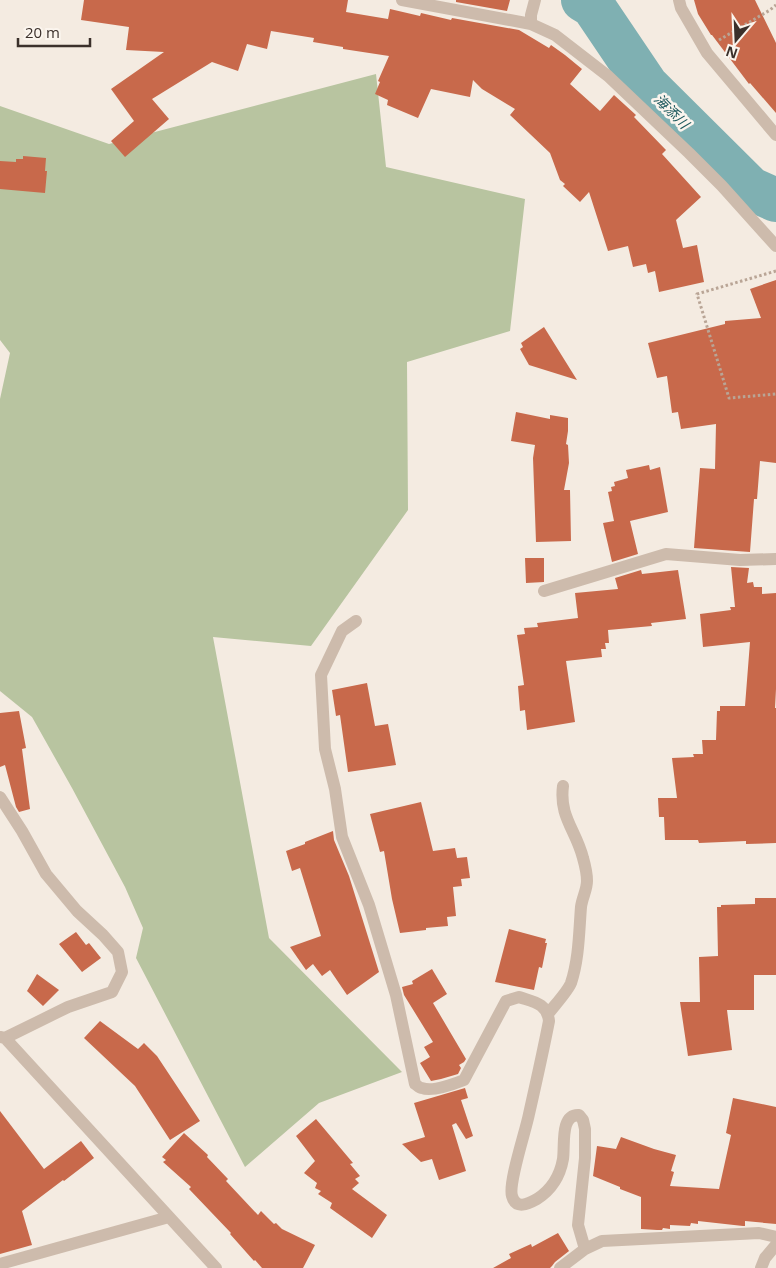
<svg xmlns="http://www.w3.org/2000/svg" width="776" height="1268" font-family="'Open Sans','Noto Sans JP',sans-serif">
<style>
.green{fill:#b8c4a0}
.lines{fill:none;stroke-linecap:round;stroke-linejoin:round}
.river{stroke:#7fb0b2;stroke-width:44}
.building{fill:#c8694b}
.path{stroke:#b9a596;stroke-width:3;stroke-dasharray:2.5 2.5;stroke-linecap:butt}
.street{stroke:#cdbbac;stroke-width:12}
.labels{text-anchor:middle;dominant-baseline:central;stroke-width:5;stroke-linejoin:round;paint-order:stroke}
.water-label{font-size:14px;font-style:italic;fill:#1f5a5e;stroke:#fbf5ee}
</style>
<rect width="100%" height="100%" fill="#f4ebe1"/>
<!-- green -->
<path class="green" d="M 376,74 L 386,167 L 525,199 L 510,331 L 407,362 L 408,510 L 311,646 L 213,637 L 269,938 L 402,1072 L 319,1103 L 245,1167 L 136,958 L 143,928 L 125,887 L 72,788 L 32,717 L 0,691 L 0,399 L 10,353 L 0,340 L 0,106 L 109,144 Z"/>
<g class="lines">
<!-- river -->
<path class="river" d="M 583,0 L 593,6 L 647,86 L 751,189 L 776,200"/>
</g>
<!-- building -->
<path class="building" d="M 84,0 L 348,0 L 346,12 L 388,19 L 390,9 L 420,16 L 421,13 L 451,20 L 452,18 L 519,30 L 549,48 L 551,45 L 565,55 L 582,69 L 570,84 L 600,111 L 614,95 L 636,115 L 634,117 L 666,150 L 662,154 L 701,197 L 676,220 L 683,248 L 697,245 L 704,282 L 659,292 L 655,271 L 648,273 L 646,264 L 633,267 L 628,246 L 608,251 L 589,192 L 580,202 L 563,186 L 565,184 L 560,180 L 550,153 L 510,115 L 515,109 L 482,89 L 473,80 L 470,97 L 431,89 L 418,118 L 387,105 L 388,100 L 375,94 L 380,82 L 378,81 L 389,56 L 343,49 L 343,47 L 313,42 L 314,38 L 271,31 L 267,49 L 247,44 L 238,71 L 212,62 L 152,99 L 169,119 L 125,157 L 111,141 L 134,121 L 111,89 L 164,52 L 126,50 L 129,27 L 81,20 Z
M 456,0 L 510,0 L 507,11 L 456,2 Z
M 694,0 L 755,0 L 776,43 L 776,113 L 750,83 L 749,84 L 712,35 L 711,35 L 698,14 Z
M 23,156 L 46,158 L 45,171 L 47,171 L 45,193 L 0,189 L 0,161 L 16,162 L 16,159 L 23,159 Z
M 776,280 L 776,463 L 760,461 L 757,499 L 754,499 L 750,552 L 694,548 L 700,468 L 715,469 L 716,424 L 681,429 L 678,412 L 672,413 L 667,376 L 657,378 L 648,343 L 725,324 L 725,321 L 761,318 L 750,289 Z
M 544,327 L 577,380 L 529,365 L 520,349 L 523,347 L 521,343 Z
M 516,412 L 550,419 L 550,415 L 568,418 L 568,431 L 566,444 L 568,445 L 569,463 L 564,490 L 570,490 L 571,541 L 536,542 L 533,458 L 535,445 L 511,441 Z
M 649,465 L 650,470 L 660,467 L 668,512 L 630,521 L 638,554 L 612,562 L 603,523 L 614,521 L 608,492 L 612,491 L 611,487 L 615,486 L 614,482 L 628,478 L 626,470 Z
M 525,558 L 544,558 L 544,582 L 526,583 Z
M 731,567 L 749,568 L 747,583 L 753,582 L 754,587 L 762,587 L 762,594 L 776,593 L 776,689 L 775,708 L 776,708 L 776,843 L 746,844 L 746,841 L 699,843 L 698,840 L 665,840 L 664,817 L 659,817 L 658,798 L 677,798 L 672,758 L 694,757 L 693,754 L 703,754 L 702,740 L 716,740 L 717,711 L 720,711 L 720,706 L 745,706 L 750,642 L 703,647 L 700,614 L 731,610 L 730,607 L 735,607 Z
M 641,570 L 642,574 L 678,570 L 686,619 L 651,623 L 652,626 L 608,630 L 609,643 L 605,643 L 606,649 L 601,649 L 602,657 L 566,661 L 575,722 L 527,730 L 525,710 L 520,711 L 518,686 L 524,685 L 517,635 L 525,634 L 524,628 L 538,627 L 537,623 L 578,618 L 575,593 L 618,589 L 615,578 Z
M 367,683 L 375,726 L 388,724 L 396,765 L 348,772 L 340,715 L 336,716 L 332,690 Z
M 19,711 L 26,748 L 22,749 L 30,809 L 19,812 L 16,807 L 5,765 L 0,767 L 0,713 Z
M 421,802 L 433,851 L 455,848 L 457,858 L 467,857 L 470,878 L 461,879 L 462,886 L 453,887 L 456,916 L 447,917 L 448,926 L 426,928 L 426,930 L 400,933 L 392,899 L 384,851 L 380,852 L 370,814 Z
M 333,831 L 334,840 L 349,876 L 379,972 L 347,995 L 330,970 L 322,976 L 313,964 L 306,970 L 290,947 L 321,936 L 300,868 L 292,871 L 286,851 L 305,844 L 305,842 Z
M 755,898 L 776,898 L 776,975 L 754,975 L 754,1010 L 727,1010 L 732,1050 L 688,1056 L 680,1002 L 700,1002 L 699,957 L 718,956 L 717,907 L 721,907 L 721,905 L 755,904 Z
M 509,929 L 546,939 L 545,943 L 547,943 L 542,968 L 539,967 L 534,990 L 495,982 Z
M 76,932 L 86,945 L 89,943 L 101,958 L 82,972 L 59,944 Z
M 432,969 L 447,994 L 433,1003 L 466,1059 L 464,1062 L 459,1065 L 461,1068 L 458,1074 L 441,1079 L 431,1081 L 420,1063 L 430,1057 L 424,1047 L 433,1042 L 404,995 L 402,987 L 413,984 L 412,981 Z
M 37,974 L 59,990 L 43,1006 L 27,991 Z
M 100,1021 L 138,1049 L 144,1043 L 157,1056 L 200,1121 L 170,1140 L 135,1086 L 84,1038 Z
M 465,1088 L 468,1098 L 461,1100 L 473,1136 L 466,1139 L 456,1123 L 452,1125 L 466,1171 L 439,1180 L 432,1159 L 421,1162 L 402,1144 L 425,1137 L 414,1103 Z
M 733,1098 L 776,1107 L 776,1224 L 745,1221 L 745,1226 L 743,1226 L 698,1221 L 698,1224 L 691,1223 L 690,1226 L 670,1225 L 670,1229 L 663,1228 L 662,1230 L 657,1230 L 641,1229 L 641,1197 L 620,1189 L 620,1187 L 593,1176 L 597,1146 L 616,1149 L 621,1137 L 654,1149 L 676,1155 L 671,1171 L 674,1172 L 670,1186 L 719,1189 L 731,1135 L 726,1133 Z
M 0,1111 L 44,1169 L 81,1141 L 94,1158 L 64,1181 L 63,1180 L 22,1211 L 32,1245 L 0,1254 Z
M 316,1119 L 353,1163 L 350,1164 L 360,1176 L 355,1179 L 359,1183 L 352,1189 L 387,1215 L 372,1238 L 330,1208 L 332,1203 L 318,1194 L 321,1191 L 315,1188 L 317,1183 L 304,1173 L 315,1161 L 296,1136 Z
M 184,1133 L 208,1155 L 207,1157 L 228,1179 L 226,1181 L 258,1215 L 261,1211 L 274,1224 L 276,1223 L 282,1229 L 315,1245 L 303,1268 L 262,1268 L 255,1260 L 254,1261 L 230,1234 L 231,1233 L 189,1189 L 191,1187 L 163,1162 L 166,1160 L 162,1157 Z
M 558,1233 L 569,1251 L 555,1262 L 552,1266 L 550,1268 L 493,1268 L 511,1258 L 509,1254 L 531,1244 L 532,1247 Z"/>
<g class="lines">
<!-- path -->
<path class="path" d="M 719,40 L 770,10 L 776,5
M 776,271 L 697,294 L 729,398 L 776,394"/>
<!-- street -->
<path class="street" d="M 402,0 L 531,24 L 555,35 L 608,76 L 689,153 L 722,186 L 776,246
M 679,0 L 681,8 L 707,53 L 776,135
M 531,24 L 531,15 L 535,0
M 544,591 L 666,554 L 740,560 L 776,559
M 356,621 L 342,631 L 321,675 L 325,749 L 335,789 L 342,837 L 369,905 L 396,995 L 415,1084 C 417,1085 419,1088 422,1088 C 432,1092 454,1084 464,1080 L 506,1001 L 519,997 C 534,1002 547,1003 549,1021 C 543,1052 536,1083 529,1114 C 526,1130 508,1183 512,1196 C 516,1210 528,1204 537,1199 C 551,1190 560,1176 563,1159 C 565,1145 560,1114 579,1115 L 583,1120 L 585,1129 L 585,1158 L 578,1225 L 585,1249
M 0,797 L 22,831 L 46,874 L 77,911 L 103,935 L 118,952 L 122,972 L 112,992 L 68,1007 L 5,1038
M 548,1014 C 554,1006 568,991 571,983 C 579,959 579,932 581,907 C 582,898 587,890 587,881 C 587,874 585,865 583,858 C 576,830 559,817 563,786
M 0,1037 L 5,1038 L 216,1268
M 0,1264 L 169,1217
M 560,1268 L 585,1249 L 602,1241 L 759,1233 L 776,1237
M 761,1268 L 765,1258 L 776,1245"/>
</g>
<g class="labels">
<!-- water labels -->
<g class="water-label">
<text transform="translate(672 111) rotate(45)">海添川</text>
</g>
</g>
<!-- north arrow -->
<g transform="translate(736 40) rotate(199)" stroke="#fbf5ee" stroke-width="4" paint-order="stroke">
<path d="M0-4L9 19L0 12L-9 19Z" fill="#3b302b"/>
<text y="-8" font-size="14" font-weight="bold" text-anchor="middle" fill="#3b302b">N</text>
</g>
<!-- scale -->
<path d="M18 38v8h72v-8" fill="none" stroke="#3b302b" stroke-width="2.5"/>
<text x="25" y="38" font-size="15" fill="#3b302b" stroke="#fbf5ee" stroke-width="4" paint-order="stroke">20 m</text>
</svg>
